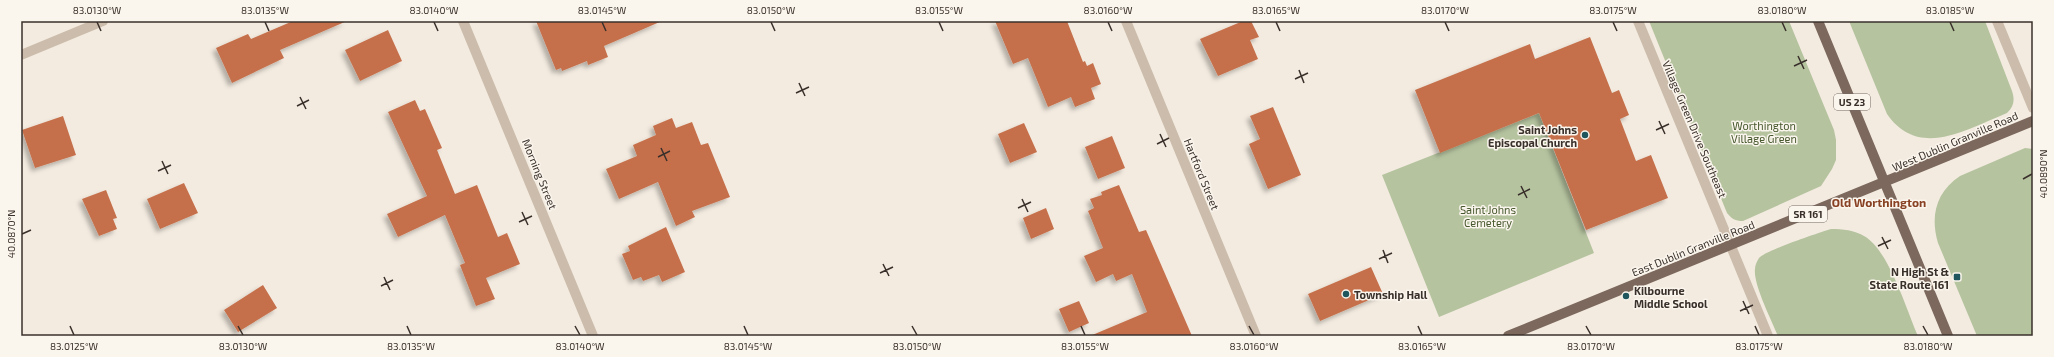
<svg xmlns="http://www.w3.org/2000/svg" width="2054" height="357" font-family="'Exo 2',sans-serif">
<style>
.green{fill:#b5c39f}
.building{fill:#c6704b;filter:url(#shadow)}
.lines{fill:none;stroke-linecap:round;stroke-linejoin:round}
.minor{stroke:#ccbcab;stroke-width:10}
.primary{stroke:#7c685c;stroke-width:10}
.ticks{fill:none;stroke:#3a302b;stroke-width:1.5}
.poi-dot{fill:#1f555c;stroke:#faf5ed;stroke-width:1.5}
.labels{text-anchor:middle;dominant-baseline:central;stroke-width:3;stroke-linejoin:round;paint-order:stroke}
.shield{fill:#faf5ed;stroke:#746b65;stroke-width:1}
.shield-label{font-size:10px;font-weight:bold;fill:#3a302b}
.park-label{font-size:11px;fill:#47582e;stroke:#faf5ed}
.poi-label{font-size:11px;font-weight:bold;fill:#3a302b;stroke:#faf5ed;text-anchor:end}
.street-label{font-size:11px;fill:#3a302b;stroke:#faf5ed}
.neighbourhood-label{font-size:12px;font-weight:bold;fill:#894123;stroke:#faf5ed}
.neatline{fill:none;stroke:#3a302b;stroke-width:1.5}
.ticks-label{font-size:10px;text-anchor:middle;fill:#3a302b}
</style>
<defs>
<filter id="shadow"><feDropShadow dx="-3.5" dy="3.5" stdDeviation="2" flood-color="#0004"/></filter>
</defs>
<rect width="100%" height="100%" fill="#f3ebe0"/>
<!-- green -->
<path class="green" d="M 1649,21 L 1789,21 L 1834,130 L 1836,140 L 1836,160 L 1832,169 L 1821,186 L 1743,221 C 1735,221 1732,219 1727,213 Z
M 1849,21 L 1985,21 L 2012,91 C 2015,100 2014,106 2007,113 C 1967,129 1919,160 1887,114 Z
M 1539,113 L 1594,253 L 1439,317 L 1382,175 Z
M 2025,148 L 2033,149 L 2033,336 L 1977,336 L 1938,243 C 1930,216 1936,192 1960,176 Z
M 1831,229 C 1843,229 1854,230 1864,236 C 1889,250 1906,309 1918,336 L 1778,336 C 1772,321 1753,284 1755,269 C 1755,265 1757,261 1759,258 C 1767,250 1818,233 1831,229 Z"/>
<!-- building -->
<path class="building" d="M 293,21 L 347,21 L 280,50 L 284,58 L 232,83 L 216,48 L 248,34 L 251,39 Z
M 536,21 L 662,21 L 604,46 L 608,57 L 588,65 L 587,61 L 562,71 L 561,68 L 556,70 Z
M 995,21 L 1067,21 L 1083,62 L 1085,61 L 1087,66 L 1093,63 L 1101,84 L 1091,88 L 1095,99 L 1075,107 L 1071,97 L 1048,107 L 1028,58 L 1013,64 Z
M 1243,21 L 1251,21 L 1259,37 L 1250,40 L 1258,59 L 1218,76 L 1200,39 Z
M 388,30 L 402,61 L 360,81 L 345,50 Z
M 1590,37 L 1612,93 L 1619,90 L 1629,115 L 1620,119 L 1636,161 L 1651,155 L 1668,198 L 1586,230 L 1539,113 L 1440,153 L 1415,90 L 1530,44 L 1535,59 Z
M 415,100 L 420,111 L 425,109 L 442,148 L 437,150 L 455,194 L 477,185 L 498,237 L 507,233 L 520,264 L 486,278 L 495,299 L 476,306 L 460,265 L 465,263 L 445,215 L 398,237 L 387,214 L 427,196 L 388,112 Z
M 1273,107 L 1301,175 L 1268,189 L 1249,144 L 1260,139 L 1250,116 Z
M 63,116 L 76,155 L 35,168 L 22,130 Z
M 672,118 L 676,128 L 692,122 L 701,145 L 708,143 L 730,197 L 692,211 L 695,217 L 676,226 L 658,182 L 619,199 L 606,169 L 637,156 L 633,145 L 656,135 L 653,126 Z
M 1024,123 L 1037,152 L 1010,163 L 998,134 Z
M 1112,136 L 1125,168 L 1098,179 L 1085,147 Z
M 184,183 L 198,213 L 160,229 L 147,199 Z
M 1119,185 L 1139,232 L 1146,230 L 1192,336 L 1090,336 L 1147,312 L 1132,274 L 1116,281 L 1113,274 L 1096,282 L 1084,256 L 1103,248 L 1088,211 L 1094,208 L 1090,199 L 1102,195 L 1101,192 Z
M 106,190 L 117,218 L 113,219 L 117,229 L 99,236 L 82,199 Z
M 1046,208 L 1054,229 L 1031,239 L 1023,218 Z
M 666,227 L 685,272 L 662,282 L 659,275 L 643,281 L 641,277 L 633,280 L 622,254 L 630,251 L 628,246 Z
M 1371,267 L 1383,294 L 1320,321 L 1308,294 Z
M 263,285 L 277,308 L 238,332 L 224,310 Z
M 1079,301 L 1089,323 L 1069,332 L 1059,309 Z"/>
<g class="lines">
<!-- minor -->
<path class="minor" d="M 463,21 L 593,336
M 1126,21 L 1256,336
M 1638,21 L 1768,336
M 1997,21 L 2033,108
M 21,55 L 103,21"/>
<!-- primary -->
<path class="primary" d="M 1818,21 L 1948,336
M 1508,336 L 2033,121"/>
</g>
<!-- ticks -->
<path class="ticks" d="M 97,22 L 101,31M 265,22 L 269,31M 434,22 L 438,31M 602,22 L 606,31M 771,22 L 775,31M 939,22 L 943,31M 1108,22 L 1112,31M 1276,22 L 1280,31M 1445,22 L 1449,31M 1613,22 L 1617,31M 1782,22 L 1786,31M 1950,22 L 1954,31M 1798,56 L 1804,69M 1794,66 L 1807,60M 1299,70 L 1304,83M 1295,79 L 1308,73M 799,83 L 805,96M 796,93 L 809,87M 300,97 L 306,109M 297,106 L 309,100M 1659,121 L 1665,134M 1656,130 L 1669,124M 1160,134 L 1166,147M 1157,144 L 1169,138M 661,148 L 667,161M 658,157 L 670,151M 162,161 L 168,174M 158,171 L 171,165M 2023,179 L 2032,174M 1521,186 L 1527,198M 1518,195 L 1530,189M 1022,199 L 1028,212M 1018,208 L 1031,202M 522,212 L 528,225M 519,222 L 532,216M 22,234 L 31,230M 1882,237 L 1888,249M 1878,246 L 1891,240M 1383,250 L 1388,263M 1379,259 L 1392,253M 883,264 L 889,276M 880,273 L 893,267M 384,277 L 390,290M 381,286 L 393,280M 1743,301 L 1749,314M 1740,311 L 1753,305M 70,326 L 74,335M 238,326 L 243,335M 407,326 L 411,335M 575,326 L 580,335M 744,326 L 748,335M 912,326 L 917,335M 1081,326 L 1085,335M 1249,326 L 1254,335M 1418,326 L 1422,335M 1586,326 L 1591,335M 1755,326 L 1759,335M 1923,326 L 1928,335"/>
<!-- markers -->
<g class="poi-dot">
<circle cx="1585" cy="135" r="4"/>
<rect x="1953" y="273" width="8" height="8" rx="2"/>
<circle cx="1346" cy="294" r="4"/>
<circle cx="1626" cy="296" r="4"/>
</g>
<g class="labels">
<!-- shield labels -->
<g class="shield">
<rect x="1834" y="94" width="36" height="16" rx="3"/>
<rect x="1789" y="206" width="38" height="16" rx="3"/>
</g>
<g class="shield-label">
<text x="1852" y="102">US 23</text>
<text x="1808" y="214">SR 161</text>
</g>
<!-- park labels -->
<g class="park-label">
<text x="1764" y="125">Worthington<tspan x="1764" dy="13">Village Green</tspan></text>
<text x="1488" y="209">Saint Johns<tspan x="1488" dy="13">Cemetery</tspan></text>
</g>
<!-- poi labels -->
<g class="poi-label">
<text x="1577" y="129">Saint Johns<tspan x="1577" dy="13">Episcopal Church</tspan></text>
<text x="1949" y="271">N High St &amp;<tspan x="1949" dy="13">State Route 161</tspan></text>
<text x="1634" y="290" text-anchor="start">Kilbourne<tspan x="1634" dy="13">Middle School</tspan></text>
<text x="1354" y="294" text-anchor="start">Township Hall</text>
</g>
<!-- street labels -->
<g class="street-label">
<text transform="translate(1695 129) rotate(67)">Village Green Drive Southeast</text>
<text transform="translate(1955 141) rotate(-23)">West Dublin Granville Road</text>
<text transform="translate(540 174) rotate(68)">Morning Street</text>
<text transform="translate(1202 174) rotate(68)">Hartford Street</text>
<text transform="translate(1693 248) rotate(-22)">East Dublin Granville Road</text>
</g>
<!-- neighbourhood labels -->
<g class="neighbourhood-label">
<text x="1879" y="202">Old Worthington</text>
</g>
</g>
<!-- border -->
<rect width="2054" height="357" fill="none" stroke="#faf5ed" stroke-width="44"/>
<rect x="22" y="22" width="2010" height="313" class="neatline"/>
<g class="ticks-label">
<text x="97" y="14">83.0130°W</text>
<text x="265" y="14">83.0135°W</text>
<text x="434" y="14">83.0140°W</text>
<text x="602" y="14">83.0145°W</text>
<text x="771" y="14">83.0150°W</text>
<text x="939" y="14">83.0155°W</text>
<text x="1108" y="14">83.0160°W</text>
<text x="1276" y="14">83.0165°W</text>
<text x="1445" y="14">83.0170°W</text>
<text x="1613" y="14">83.0175°W</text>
<text x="1782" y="14">83.0180°W</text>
<text x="1950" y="14">83.0185°W</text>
<text transform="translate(2043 174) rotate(-90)" y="4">40.0890°N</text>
<text transform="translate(11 234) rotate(-90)" y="4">40.0870°N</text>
<text x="74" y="350">83.0125°W</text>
<text x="243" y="350">83.0130°W</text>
<text x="411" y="350">83.0135°W</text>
<text x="580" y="350">83.0140°W</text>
<text x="748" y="350">83.0145°W</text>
<text x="917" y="350">83.0150°W</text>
<text x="1085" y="350">83.0155°W</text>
<text x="1254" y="350">83.0160°W</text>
<text x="1422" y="350">83.0165°W</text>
<text x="1591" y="350">83.0170°W</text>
<text x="1759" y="350">83.0175°W</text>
<text x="1928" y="350">83.0180°W</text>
</g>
</svg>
